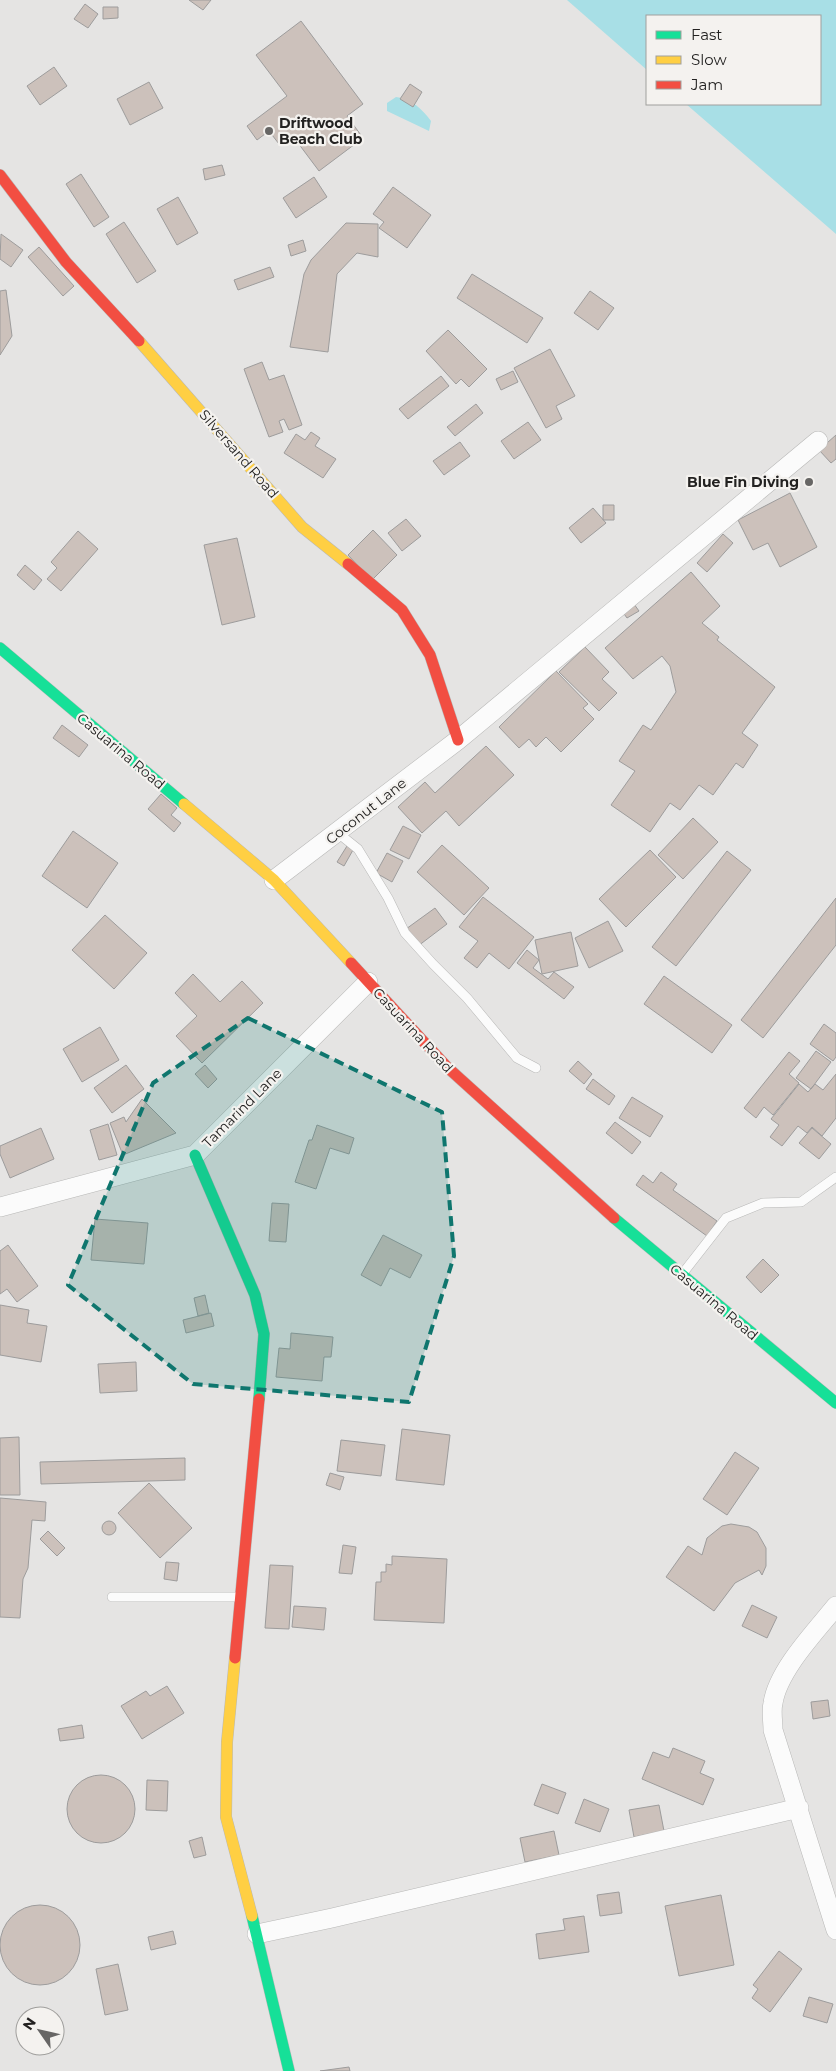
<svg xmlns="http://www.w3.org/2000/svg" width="836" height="2071" font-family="Montserrat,sans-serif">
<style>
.water{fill:#a8dfe6}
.building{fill:#ccc1bb;stroke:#9d9c9c}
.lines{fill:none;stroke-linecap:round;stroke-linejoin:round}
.lane-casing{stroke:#b8b8b7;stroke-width:10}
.street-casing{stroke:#b8b8b7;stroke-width:20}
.fast-casing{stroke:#b8b8b7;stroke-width:12}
.slow-casing{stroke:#b8b8b7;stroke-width:12}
.jam-casing{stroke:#b8b8b7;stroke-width:12}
.lane{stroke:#fbfbfb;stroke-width:9}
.street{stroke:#fbfbfb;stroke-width:19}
.fast{stroke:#16e098;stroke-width:11}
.slow{stroke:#ffcf43;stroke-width:11}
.jam{stroke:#f24e42;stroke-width:11}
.marked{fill:#0f766e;fill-opacity:0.2;stroke:#0f766e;stroke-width:4;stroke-dasharray:10 6;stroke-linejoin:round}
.poi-dot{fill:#676665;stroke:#f4f2ef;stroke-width:2}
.labels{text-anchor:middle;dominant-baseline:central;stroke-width:4.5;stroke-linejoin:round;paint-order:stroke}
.poi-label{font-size:14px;font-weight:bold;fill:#232221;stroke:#f4f2ef;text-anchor:start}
.street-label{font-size:14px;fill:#232221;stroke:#f4f2ef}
</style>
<rect width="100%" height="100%" fill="#e5e4e3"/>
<!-- water -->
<path class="water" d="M 567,0 L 836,0 L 836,234 L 686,104 L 820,104 L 820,16 L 647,16 L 647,70 Z
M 396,97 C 412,99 422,109 431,121 L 429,131 L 387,111 L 387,103 Z"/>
<!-- building -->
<path class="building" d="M 189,0 L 211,0 L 203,10 Z
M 85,4 L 98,14 L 88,28 L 74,19 Z
M 103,7 L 118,7 L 118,18 L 103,19 Z
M 301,21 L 363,104 L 347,116 L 363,138 L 319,171 L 292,135 L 279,144 L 269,131 L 257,140 L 247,126 L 287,96 L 256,55 Z
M 54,67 L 67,86 L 40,105 L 27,86 Z
M 149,82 L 163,108 L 130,125 L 117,99 Z
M 410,84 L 422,92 L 413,107 L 400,99 Z
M 222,165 L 225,175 L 205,180 L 203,169 Z
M 81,174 L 109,217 L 94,227 L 66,184 Z
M 314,177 L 327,197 L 296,218 L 283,198 Z
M 393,187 L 431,215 L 407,248 L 379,228 L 384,222 L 373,214 Z
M 178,197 L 198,233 L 177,245 L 157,209 Z
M 124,222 L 156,271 L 137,283 L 106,234 Z
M 346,223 L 378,224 L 378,257 L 357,253 L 337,274 L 328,352 L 290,347 L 304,274 L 311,260 Z
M 1,234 L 23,250 L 11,267 L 0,259 Z
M 303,240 L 306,251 L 291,256 L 288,245 Z
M 39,247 L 74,286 L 63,296 L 28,257 Z
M 270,267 L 274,277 L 238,290 L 234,280 Z
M 472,274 L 543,318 L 527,343 L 457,298 Z
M 6,290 L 12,336 L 0,355 L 0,291 Z
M 590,291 L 614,308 L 598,330 L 574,313 Z
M 448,330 L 487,369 L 469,387 L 461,379 L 456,384 L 426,351 Z
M 550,349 L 575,396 L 556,406 L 562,419 L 546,428 L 514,368 Z
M 262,362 L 269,380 L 284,375 L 302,425 L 289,430 L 284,419 L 279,421 L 283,432 L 269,437 L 244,369 Z
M 513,371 L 518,382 L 501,390 L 496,379 Z
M 441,376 L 449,386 L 408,419 L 399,409 Z
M 476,404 L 483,413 L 455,436 L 447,427 Z
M 528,422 L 541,440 L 514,459 L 501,441 Z
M 311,432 L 320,438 L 315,446 L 336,459 L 323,478 L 284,453 L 296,434 L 305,440 Z
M 836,435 L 836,459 L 831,463 L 819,450 Z
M 460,442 L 470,456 L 444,475 L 433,461 Z
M 790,493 L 817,547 L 780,567 L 768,543 L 753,550 L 738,520 Z
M 603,505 L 614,505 L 614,520 L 603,520 Z
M 593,508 L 606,523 L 581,543 L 569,528 Z
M 406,519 L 421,536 L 402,551 L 388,533 Z
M 373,530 L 397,555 L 372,580 L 348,555 Z
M 78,531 L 98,549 L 61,591 L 47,579 L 57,568 L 51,562 Z
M 723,534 L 733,543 L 707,572 L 697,563 Z
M 237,538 L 255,617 L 222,625 L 204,545 Z
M 25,565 L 42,580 L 34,590 L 17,575 Z
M 691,572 L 720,606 L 702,623 L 719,637 L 717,640 L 775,687 L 742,733 L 758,745 L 743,768 L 736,763 L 713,795 L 699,785 L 680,810 L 670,803 L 650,832 L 611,805 L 635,771 L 619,761 L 643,725 L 651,730 L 676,692 L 670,666 L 662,656 L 633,679 L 605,648 Z
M 634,604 L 639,611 L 627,618 L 622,611 Z
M 585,647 L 609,672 L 602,679 L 617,693 L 599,711 L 559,672 Z
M 556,671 L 588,704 L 583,708 L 594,719 L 561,752 L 546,737 L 536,747 L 529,739 L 519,748 L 499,727 Z
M 62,725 L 88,745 L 79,757 L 53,738 Z
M 486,746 L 514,775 L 459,826 L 446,811 L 422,833 L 398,807 L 425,782 L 435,793 Z
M 161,794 L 177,808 L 171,815 L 181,823 L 174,832 L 148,809 Z
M 693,818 L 718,842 L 683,879 L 658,855 Z
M 403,826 L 421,835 L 409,859 L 390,850 Z
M 73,831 L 118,863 L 87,908 L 42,876 Z
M 442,845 L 489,888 L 464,915 L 417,872 Z
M 347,846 L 353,850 L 344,866 L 337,862 Z
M 650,850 L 676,877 L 626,927 L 599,899 Z
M 727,851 L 751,870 L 676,966 L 652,947 Z
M 387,853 L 403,861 L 392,882 L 376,873 Z
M 483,897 L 534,937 L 509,969 L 489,953 L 477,968 L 464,958 L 478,941 L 459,927 Z
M 836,898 L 836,945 L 763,1038 L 741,1020 Z
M 435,908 L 447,924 L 418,946 L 406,929 Z
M 105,915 L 147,953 L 114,989 L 72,950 Z
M 608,921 L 623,951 L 589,968 L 575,938 Z
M 571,932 L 578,966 L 542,974 L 535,940 Z
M 527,950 L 539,960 L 533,968 L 548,979 L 554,972 L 574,987 L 564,999 L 517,963 Z
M 193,974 L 220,1002 L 242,981 L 263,1003 L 202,1063 L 176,1036 L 197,1016 L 175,993 Z
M 664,976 L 732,1025 L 712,1053 L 644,1004 Z
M 824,1024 L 836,1033 L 836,1057 L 833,1061 L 810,1044 Z
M 100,1027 L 119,1060 L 82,1082 L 63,1049 Z
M 816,1051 L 831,1062 L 811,1089 L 796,1078 Z
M 789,1052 L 800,1061 L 789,1074 L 799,1083 L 773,1115 L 764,1107 L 756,1118 L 744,1108 Z
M 578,1061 L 592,1074 L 584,1084 L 569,1071 Z
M 126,1065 L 144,1089 L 112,1113 L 94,1088 Z
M 205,1065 L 217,1079 L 208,1088 L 195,1074 Z
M 836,1074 L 836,1118 L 822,1136 L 812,1127 L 807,1133 L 798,1126 L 782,1146 L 770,1137 L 779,1125 L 771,1119 L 799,1084 L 808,1092 L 815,1084 L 823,1090 Z
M 593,1079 L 615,1096 L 609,1105 L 586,1089 Z
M 632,1097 L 663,1116 L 650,1137 L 619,1118 Z
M 142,1099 L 176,1133 L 123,1155 L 110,1123 L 124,1117 L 126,1122 Z
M 615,1122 L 641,1142 L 632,1154 L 606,1133 Z
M 108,1124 L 117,1155 L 99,1160 L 90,1130 Z
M 317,1125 L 354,1138 L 349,1154 L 330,1148 L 316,1189 L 295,1182 L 309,1140 L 312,1140 Z
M 41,1128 L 54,1159 L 10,1178 L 0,1154 L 0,1146 Z
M 812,1128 L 831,1144 L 819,1159 L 799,1143 Z
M 661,1172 L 677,1184 L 673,1190 L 717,1221 L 707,1236 L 636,1185 L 643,1175 L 653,1183 Z
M 272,1203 L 289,1204 L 286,1242 L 269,1241 Z
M 95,1219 L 148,1223 L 144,1264 L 91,1260 Z
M 383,1235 L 422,1255 L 410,1278 L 390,1268 L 381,1286 L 361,1275 Z
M 8,1245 L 38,1286 L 17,1302 L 7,1289 L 0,1294 L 0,1251 Z
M 763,1259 L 779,1275 L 761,1293 L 746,1277 Z
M 205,1295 L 209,1313 L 198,1316 L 194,1298 Z
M 0,1305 L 29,1310 L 27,1323 L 47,1326 L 41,1362 L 0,1355 Z
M 211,1313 L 214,1326 L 186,1333 L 183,1320 Z
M 291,1333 L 333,1337 L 331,1357 L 324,1357 L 322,1381 L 276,1377 L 279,1348 L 290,1349 Z
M 136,1362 L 137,1391 L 100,1393 L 98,1364 Z
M 402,1429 L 450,1435 L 444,1485 L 396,1480 Z
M 19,1437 L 20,1495 L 0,1495 L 0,1438 Z
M 341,1440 L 385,1445 L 381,1476 L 337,1471 Z
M 735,1452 L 759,1468 L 727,1515 L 703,1499 Z
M 185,1458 L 185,1480 L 41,1484 L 40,1462 Z
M 330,1473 L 344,1477 L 340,1490 L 326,1485 Z
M 149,1483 L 192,1528 L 160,1558 L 118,1513 Z
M 0,1498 L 46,1502 L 45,1521 L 32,1520 L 28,1568 L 23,1579 L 20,1618 L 0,1617 Z
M102 1528a7 7 0 1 1 14 0a7 7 0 1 1-14 0Z
M 731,1524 L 749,1527 L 757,1532 L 766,1548 L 766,1566 L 762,1575 L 759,1570 L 735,1583 L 714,1611 L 666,1577 L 688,1546 L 702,1555 L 707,1538 L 722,1526 Z
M 48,1531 L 65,1548 L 57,1556 L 40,1539 Z
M 343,1545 L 356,1547 L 352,1574 L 339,1573 Z
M 392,1556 L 447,1559 L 444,1623 L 374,1620 L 376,1582 L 381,1582 L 381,1572 L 386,1572 L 386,1564 L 392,1565 Z
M 166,1562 L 179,1563 L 177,1581 L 164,1579 Z
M 270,1565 L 293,1566 L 289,1629 L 265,1628 Z
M 752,1605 L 777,1617 L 767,1638 L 742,1626 Z
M 294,1606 L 326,1608 L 324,1630 L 292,1627 Z
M 167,1686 L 184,1713 L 142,1739 L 121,1706 L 146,1691 L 150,1696 Z
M 828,1700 L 830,1716 L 813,1719 L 811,1702 Z
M 82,1725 L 84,1738 L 60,1741 L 58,1729 Z
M 673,1748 L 705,1761 L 700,1773 L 714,1779 L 703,1805 L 642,1779 L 653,1752 L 669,1758 Z
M67 1809a34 34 0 1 1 68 0a34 34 0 1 1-68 0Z
M 147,1780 L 168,1781 L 167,1811 L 146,1810 Z
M 542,1784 L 566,1793 L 558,1814 L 534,1805 Z
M 584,1799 L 609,1809 L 600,1832 L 575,1823 Z
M 659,1805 L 664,1831 L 634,1837 L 629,1810 Z
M 554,1831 L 559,1855 L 525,1862 L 520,1838 Z
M 202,1837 L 206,1855 L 194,1858 L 189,1841 Z
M 619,1892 L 622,1913 L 600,1916 L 597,1895 Z
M 721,1895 L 734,1965 L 679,1976 L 665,1906 Z
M0 1945a40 40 0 1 1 80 0a40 40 0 1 1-80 0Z
M 584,1916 L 589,1952 L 539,1959 L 536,1934 L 565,1930 L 563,1919 Z
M 173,1931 L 176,1944 L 151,1950 L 148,1937 Z
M 779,1951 L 802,1969 L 770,2012 L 752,1998 L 758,1989 L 753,1985 Z
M 118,1964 L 128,2010 L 105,2015 L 96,1969 Z
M 809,1997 L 833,2004 L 827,2023 L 803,2016 Z
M 349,2067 L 350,2071 L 320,2071 Z"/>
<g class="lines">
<!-- lane casing -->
<g class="lane-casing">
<path id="lane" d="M 338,833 L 358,849 L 388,898 L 405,933 L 433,964 L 467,998 L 517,1058 L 536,1068
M 683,1273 L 726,1218 L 763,1203 L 801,1202 L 836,1177
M 112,1597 L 237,1597"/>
</g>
<!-- street casing -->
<g class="street-casing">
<path id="street" d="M 274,880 L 458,740 L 818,441
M 0,1207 L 195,1155 L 368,982
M 836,1606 C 816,1631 778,1670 773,1703 C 771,1711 773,1721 773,1730 L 836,1930
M 257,1934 L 332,1918 L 799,1808"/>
</g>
<!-- fast casing -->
<g class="fast-casing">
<path id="fast" d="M 0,648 L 184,804
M 195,1155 L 255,1295 L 264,1334 L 259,1399
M 614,1218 L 836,1403
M 252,1916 L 289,2071"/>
</g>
<!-- slow casing -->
<g class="slow-casing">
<path id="slow" d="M 139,341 L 302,527 L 348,564
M 184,804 L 274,880 L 351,963
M 235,1658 L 227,1742 L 226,1817 L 252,1916"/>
</g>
<!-- jam casing -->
<g class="jam-casing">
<path id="jam" d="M 0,175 L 66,262 L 139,341
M 348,564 L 402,610 L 430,655 L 458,740
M 351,963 L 447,1067 L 614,1218
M 235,1658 L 259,1399"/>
</g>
<!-- lane -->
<use href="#lane" class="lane"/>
<!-- street -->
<use href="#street" class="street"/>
<!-- fast -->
<use href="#fast" class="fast"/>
<!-- slow -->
<use href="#slow" class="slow"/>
<!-- jam -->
<use href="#jam" class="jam"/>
</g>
<!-- marked area -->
<path class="marked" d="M 248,1018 L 442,1112 L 454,1256 L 409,1402 L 193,1384 L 68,1285 L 153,1083 Z"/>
<!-- markers -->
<g class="poi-dot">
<circle cx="269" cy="131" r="5"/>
<circle cx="809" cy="482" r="5"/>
</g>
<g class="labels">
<!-- poi labels -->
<g class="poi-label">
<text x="279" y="123">Driftwood<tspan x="279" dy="16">Beach Club</tspan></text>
<text x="799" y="482" text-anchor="end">Blue Fin Diving</text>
</g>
<!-- street labels -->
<g class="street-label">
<text transform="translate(239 454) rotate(49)">Silversand Road</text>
<text transform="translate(121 751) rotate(40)">Casuarina Road</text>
<text transform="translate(366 811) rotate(-38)">Coconut Lane</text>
<text transform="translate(413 1030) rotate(47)">Casuarina Road</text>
<text transform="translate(242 1108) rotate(-45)">Tamarind Lane</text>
<text transform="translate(714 1302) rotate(40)">Casuarina Road</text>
</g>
</g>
<!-- legend -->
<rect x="646" y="15" width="175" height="90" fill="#f4f2ef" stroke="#a09f9d"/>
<rect x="656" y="31" width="25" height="8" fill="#16e098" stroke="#a09f9d"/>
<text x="691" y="40" font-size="15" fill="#232221">Fast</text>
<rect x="656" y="56" width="25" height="8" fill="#ffcf43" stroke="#a09f9d"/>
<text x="691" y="65" font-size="15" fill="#232221">Slow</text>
<rect x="656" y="81" width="25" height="8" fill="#f24e42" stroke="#a09f9d"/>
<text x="691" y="90" font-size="15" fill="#232221">Jam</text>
<!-- north arrow -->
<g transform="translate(40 2031) rotate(304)"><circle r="24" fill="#f4f2ef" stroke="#a09f9d"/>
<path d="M0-4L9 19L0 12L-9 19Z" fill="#676665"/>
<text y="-8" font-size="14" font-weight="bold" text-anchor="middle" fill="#232221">N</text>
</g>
</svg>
